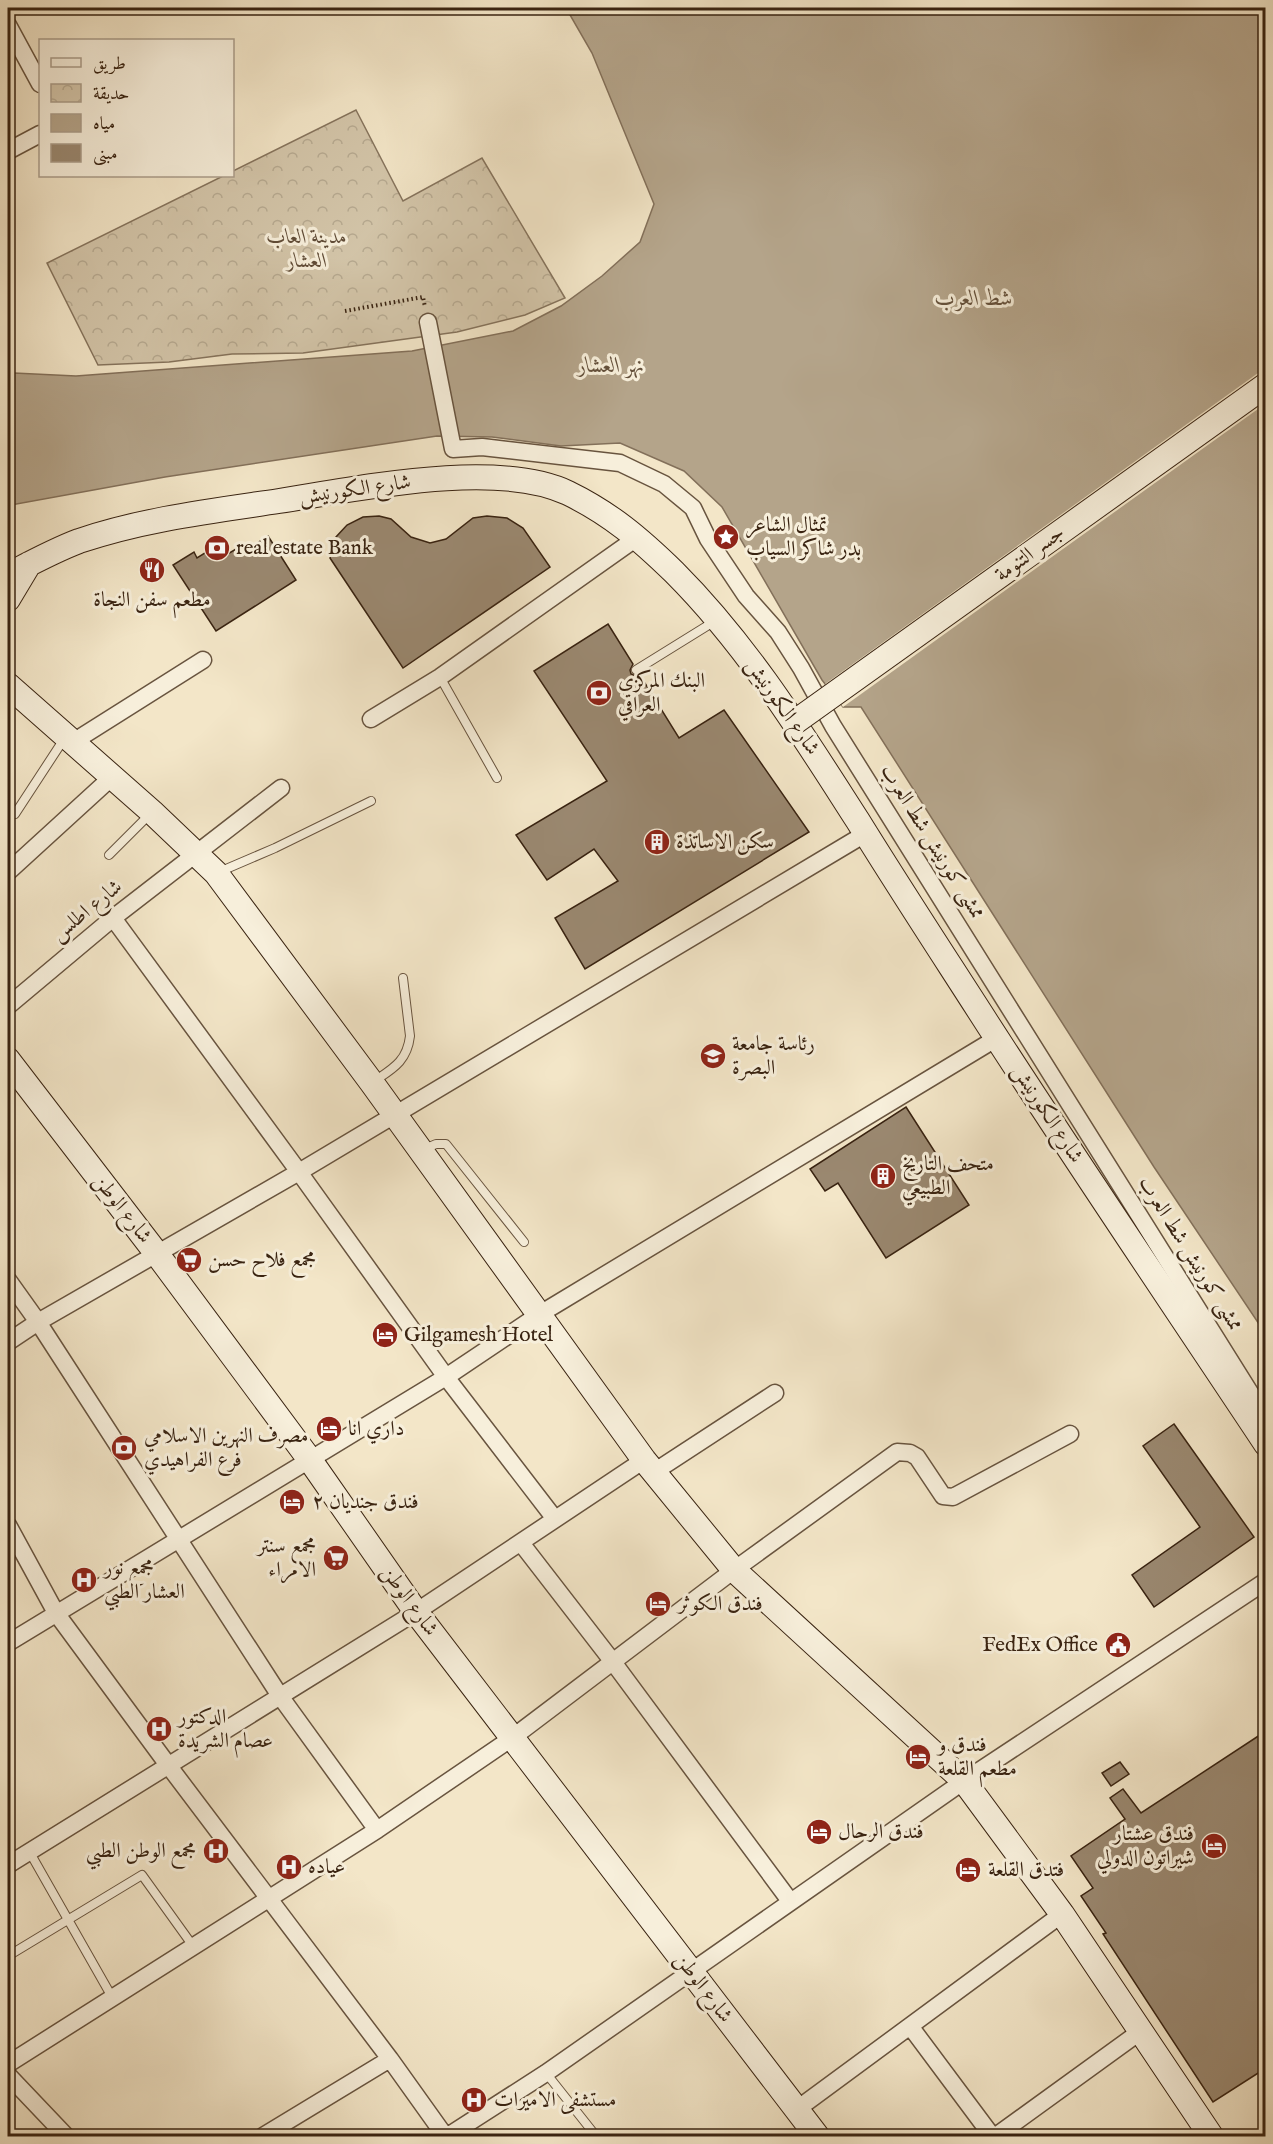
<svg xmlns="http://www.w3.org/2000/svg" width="1273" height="2144" font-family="'IM FELL English',Amiri,serif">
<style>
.park{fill:url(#park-crowns);stroke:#86745d;stroke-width:1.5}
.water{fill:#b4a48a;stroke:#83705a;stroke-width:1.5}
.pier{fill:#f3e6c8}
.building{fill:#9a8870;stroke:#392311;stroke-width:1.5}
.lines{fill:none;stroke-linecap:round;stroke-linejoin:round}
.lane-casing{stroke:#68543f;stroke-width:10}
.street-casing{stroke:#68543f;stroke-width:19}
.secondary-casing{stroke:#392311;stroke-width:26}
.path{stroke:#392311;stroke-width:4;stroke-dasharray:1.5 3;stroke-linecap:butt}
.lane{stroke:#f7efdb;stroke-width:8}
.street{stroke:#f7efdb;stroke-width:16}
.secondary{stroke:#f7efdb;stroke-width:24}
.secondary-bridge-casing{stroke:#392311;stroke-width:26;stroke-linecap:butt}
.secondary-bridge{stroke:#f7efdb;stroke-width:24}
.labels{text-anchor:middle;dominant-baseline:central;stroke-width:6;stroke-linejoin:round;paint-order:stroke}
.park-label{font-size:21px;font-style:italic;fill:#604c37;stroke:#f7efdb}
.street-label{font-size:21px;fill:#392311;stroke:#f7efdb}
.poi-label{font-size:21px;fill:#392311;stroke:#f7efdb;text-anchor:start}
.water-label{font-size:22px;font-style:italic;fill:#64503b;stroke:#f7efdb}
</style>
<defs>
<pattern id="park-crowns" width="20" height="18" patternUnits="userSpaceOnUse" patternTransform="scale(1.5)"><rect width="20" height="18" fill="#d3c5a9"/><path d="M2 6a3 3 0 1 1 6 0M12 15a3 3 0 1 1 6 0" fill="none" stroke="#b6a990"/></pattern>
</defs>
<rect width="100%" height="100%" fill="#f3e6c8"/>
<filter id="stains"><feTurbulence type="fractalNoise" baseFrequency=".00333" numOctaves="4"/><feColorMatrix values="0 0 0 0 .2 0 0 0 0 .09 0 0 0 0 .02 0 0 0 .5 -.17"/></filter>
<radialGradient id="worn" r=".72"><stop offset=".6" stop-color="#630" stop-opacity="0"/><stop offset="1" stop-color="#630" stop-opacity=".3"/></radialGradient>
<!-- park -->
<path class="park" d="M 356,110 L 403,201 L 482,158 L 565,298 L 525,315 L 457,332 L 303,353 L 232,354 L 169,362 L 98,365 L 47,263 L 223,176 L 232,176 L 233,171 Z"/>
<!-- water -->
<path class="water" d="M 566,8 L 1265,8 L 1265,1333 L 1154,1167 L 861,707 L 843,707 L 822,680 L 722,507 L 684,471 L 620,443 L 561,446 L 492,437 L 437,436 L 165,477 L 11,505 L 8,503 L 8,374 L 14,373 L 76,376 L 412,351 L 513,331 L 561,306 L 602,276 L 640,242 L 654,204 L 592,53 Z"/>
<!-- pier -->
<path class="pier" d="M 1265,368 L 1265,404 L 843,707 L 825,684 Z"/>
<!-- building -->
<path class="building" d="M 379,516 L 391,519 L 411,537 L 430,543 L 446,539 L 473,518 L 487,516 L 507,518 L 523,528 L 550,567 L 403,668 L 330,558 L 336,537 L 347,525 L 363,517 Z
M 268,536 L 296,580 L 216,631 L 173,565 L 194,552 L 197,558 L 208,551 L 211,556 L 222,549 L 226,555 L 236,549 L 239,555 Z
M 608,624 L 633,664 L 630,670 L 631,674 L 636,676 L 640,675 L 679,738 L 724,710 L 809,832 L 585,969 L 555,918 L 618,881 L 594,849 L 547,880 L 516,835 L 607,781 L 534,671 Z
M 906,1107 L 969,1205 L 886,1258 L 838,1183 L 825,1191 L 810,1169 Z
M 1174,1424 L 1254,1537 L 1154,1607 L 1132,1575 L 1200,1527 L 1143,1446 Z
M 1266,1731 L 1266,2068 L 1213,2102 L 1103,1934 L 1106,1933 L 1081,1896 L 1093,1888 L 1071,1856 L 1125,1819 L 1110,1798 L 1123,1789 L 1141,1813 Z
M 1120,1762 L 1129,1774 L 1111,1786 L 1102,1773 Z"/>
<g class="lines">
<!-- lane casing -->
<g class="lane-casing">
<path id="lane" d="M 636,670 L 715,621
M 440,677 L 497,778
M 15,814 L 64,739
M 109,855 L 150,814
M 219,872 L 275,848 L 371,801
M 373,1082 C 392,1069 407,1062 410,1036 L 403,978
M 422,1150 L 436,1144 L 446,1144 L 524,1242
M 29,1851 L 112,1997
M 8,1956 L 142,1875 L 193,1946
M 546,2073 L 596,2136"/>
</g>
<!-- street casing -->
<g class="street-casing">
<path id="street" d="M 8,25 L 40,84
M 8,151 L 40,134
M 428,322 L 453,449 L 482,447 L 620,463 L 664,484 L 693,508 L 708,539 L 746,596 L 778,632 L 801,668 L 833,726 L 1266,1418
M 371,719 L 440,677 L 638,537
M 73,742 L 203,660
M 8,872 L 112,777
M 113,918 L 299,1172 L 446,1377 L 555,1519
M 8,1006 L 113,918 L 281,788
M 8,1280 L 38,1322 L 280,1696 L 377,1830
M 8,1342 L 38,1322 L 299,1172 L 865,834
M 654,1472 L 775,1393
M 8,1525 L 56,1613 L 168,1765 L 390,2059 L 445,2136
M 521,1543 L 613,1662 L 790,1901
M 8,1643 L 446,1377 L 540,1314 L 997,1038
M 8,1865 L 416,1612 L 644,1460
M 910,2026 L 992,2136
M 8,2064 L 377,1830 L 512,1738 L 734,1570 L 897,1452 L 910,1453 L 917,1457 L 943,1496 L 953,1497 L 1070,1434
M 8,2075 L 66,2136
M 796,2110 L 1062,1914
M 263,2136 L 390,2059
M 448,2136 L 546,2073 L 964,1781 L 1266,1581
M 996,2136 L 1141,2031"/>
</g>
<!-- secondary casing -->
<g class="secondary-casing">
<path id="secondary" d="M 8,575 C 31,563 55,550 79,541 C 144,519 212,511 279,501 C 357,489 496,459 568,493 C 611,514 640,539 674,572 C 748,646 802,734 858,821 C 900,889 944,956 987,1023 C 1078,1164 1173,1304 1266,1444
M 8,599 L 29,564
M 8,685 L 152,812 L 216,873 L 372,1083 L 644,1460 L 734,1570 L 964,1781 L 1062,1914 L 1211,2136
M 8,1060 L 157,1254 L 310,1460 L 416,1612 L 817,2136"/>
</g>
<!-- path -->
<path class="path" d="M 345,311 L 423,297 L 425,307"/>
<!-- lane -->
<use href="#lane" class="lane"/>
<!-- street -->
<use href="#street" class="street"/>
<!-- secondary -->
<use href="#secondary" class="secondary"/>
<!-- secondary-bridge casing -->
<g class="secondary-bridge-casing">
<path id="secondary-bridge" d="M 795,722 L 1266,385"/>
</g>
<!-- secondary-bridge -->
<use href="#secondary-bridge" class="secondary-bridge"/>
</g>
<!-- icons -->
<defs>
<g id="sight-disc" transform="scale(1.35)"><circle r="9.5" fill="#8f2418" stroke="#f7efdb"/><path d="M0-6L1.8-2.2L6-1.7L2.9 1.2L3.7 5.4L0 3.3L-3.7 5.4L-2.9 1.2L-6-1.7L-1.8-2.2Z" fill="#fff"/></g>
<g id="bank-disc" transform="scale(1.35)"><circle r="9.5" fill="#8f2418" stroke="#f7efdb"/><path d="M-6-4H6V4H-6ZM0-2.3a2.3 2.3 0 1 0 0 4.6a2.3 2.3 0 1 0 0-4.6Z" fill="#fff"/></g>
<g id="restaurant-disc" transform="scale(1.35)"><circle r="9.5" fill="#8f2418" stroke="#f7efdb"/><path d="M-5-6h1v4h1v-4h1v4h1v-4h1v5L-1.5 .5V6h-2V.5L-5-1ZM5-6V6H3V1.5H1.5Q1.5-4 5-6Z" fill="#fff"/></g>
<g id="building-disc" transform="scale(1.35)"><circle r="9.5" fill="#8f2418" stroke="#f7efdb"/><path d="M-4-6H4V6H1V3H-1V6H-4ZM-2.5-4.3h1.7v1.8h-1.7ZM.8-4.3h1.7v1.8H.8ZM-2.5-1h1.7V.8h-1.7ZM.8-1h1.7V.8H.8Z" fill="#fff"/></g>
<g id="university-disc" transform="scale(1.35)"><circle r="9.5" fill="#8f2418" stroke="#f7efdb"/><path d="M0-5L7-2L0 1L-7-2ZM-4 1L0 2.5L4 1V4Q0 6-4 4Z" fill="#fff"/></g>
<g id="supermarket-disc" transform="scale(1.35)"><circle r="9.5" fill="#8f2418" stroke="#f7efdb"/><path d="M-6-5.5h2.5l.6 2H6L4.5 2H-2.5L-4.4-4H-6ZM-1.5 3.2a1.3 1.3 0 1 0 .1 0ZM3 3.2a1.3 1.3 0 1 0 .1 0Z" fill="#fff"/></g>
<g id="hotel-disc" transform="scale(1.35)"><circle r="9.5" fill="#8f2418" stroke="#f7efdb"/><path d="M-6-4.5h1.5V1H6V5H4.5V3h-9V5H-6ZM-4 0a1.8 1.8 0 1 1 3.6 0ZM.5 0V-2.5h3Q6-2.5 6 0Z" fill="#fff"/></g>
<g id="hospital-disc" transform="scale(1.35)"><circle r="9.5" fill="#8f2418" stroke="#f7efdb"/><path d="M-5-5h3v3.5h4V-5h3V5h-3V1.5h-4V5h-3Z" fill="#fff"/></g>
<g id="civic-disc" transform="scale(1.35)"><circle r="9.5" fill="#8f2418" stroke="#f7efdb"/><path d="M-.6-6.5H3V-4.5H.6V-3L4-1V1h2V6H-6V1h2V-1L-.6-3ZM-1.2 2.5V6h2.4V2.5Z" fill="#fff"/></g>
</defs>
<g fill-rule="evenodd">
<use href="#sight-disc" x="726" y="537"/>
<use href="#bank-disc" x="217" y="548"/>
<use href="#restaurant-disc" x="152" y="570"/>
<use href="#bank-disc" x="599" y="693"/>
<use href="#building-disc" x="657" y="842"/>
<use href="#university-disc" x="713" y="1056"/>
<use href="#building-disc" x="883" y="1176"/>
<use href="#supermarket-disc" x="189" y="1260"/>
<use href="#hotel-disc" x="385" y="1335"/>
<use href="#hotel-disc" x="329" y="1429"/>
<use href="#bank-disc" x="124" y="1448"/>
<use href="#hotel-disc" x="292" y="1502"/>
<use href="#supermarket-disc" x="336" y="1558"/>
<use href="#hospital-disc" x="84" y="1580"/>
<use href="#hotel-disc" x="658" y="1604"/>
<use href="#civic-disc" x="1118" y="1645"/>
<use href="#hospital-disc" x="159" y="1729"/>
<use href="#hotel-disc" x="918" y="1757"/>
<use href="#hotel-disc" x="819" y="1832"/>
<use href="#hotel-disc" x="1214" y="1846"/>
<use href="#hospital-disc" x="216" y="1851"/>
<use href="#hospital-disc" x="289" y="1867"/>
<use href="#hotel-disc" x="968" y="1870"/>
<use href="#hospital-disc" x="474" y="2100"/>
</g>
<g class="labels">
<!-- park labels -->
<g class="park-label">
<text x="307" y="237">مدينة العاب<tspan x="307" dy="24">العشار</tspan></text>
</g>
<!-- street labels -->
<g class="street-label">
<text transform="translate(355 490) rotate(-8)">شارع الكورنيش</text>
<text transform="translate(1030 554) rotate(-36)">جسر التنومة</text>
<text transform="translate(782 707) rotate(55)">شارع الكورنيش</text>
<text transform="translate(932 842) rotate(58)">ممشى كورنيش شط العرب</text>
<text transform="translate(87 911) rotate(-39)">شارع اطلس</text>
<text transform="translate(1047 1114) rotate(57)">شارع الكورنيش</text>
<text transform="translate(122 1209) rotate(52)">شارع الوطن</text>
<text transform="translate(1190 1254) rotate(58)">ممشى كورنيش شط العرب</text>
<text transform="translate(409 1601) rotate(54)">شارع الوطن</text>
<text transform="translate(703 1988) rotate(53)">شارع الوطن</text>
</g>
<!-- poi labels -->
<g class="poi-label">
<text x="746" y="525">تمثال الشاعر<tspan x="746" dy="24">بدر شاكر السياب</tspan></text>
<text x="236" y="548">real estate Bank</text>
<text x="152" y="600" text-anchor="middle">مطعم سفن النجاة</text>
<text x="618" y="681">البنك المركزي<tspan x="618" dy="24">العراقي</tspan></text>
<text x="676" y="842">سكن الاساتذة</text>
<text x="732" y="1044">رئاسة جامعة<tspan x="732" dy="24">البصرة</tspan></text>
<text x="902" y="1164">متحف التاريخ<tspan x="902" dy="24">الطبيعي</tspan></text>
<text x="208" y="1260">مجمع فلاح حسن</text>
<text x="404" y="1335">Gilgamesh Hotel</text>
<text x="348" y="1429">داري انا</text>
<text x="144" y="1436">مصرف النهرين الاسلامي<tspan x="144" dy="24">فرع الفراهيدي</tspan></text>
<text x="312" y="1502">فندق جنديان ٢</text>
<text x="316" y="1546" text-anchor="end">مجمع سنتر<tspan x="316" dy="24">الامراء</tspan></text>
<text x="104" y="1568">مجمع نور<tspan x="104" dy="24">العشار الطبي</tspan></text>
<text x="678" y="1604">فندق الكوثر</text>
<text x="1098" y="1645" text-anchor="end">FedEx Office</text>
<text x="178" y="1717">الدكتور<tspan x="178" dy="24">عصام الشريدة</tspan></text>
<text x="938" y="1745">فندق و<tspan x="938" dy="24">مطعم القلعة</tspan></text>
<text x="838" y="1832">فندق الرحال</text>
<text x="1194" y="1834" text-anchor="end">فندق عشتار<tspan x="1194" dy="24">شيراتون الدولي</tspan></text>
<text x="196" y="1851" text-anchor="end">مجمع الوطن الطبي</text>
<text x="308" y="1867">عياده</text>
<text x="988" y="1870">فتدق القلعة</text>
<text x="494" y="2100">مستشفى الاميرات</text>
</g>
<!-- water labels -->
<g class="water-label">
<text x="974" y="299">شط العرب</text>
<text x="611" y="366">نهر العشار</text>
</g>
</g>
<!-- margin -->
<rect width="1273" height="2144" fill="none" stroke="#f3e6c8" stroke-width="30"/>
<rect x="9" y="9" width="1255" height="2126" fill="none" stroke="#392311" stroke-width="3"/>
<rect x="15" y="15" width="1243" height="2114" fill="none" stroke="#392311" stroke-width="1.5"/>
<!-- legend -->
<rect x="39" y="39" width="195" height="138" fill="#f7efdb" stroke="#ab9d8a" stroke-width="1.5"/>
<rect x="51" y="58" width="30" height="9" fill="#f7efdb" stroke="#ab9d8a" stroke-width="1.5"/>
<text x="93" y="69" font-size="18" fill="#392311">طريق</text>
<rect x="51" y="84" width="30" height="18" fill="url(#park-crowns)" stroke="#ab9d8a" stroke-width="1.5"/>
<text x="93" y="99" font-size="18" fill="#392311">حديقة</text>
<rect x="51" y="114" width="30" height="18" fill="#b4a48a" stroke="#ab9d8a" stroke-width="1.5"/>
<text x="93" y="129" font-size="18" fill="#392311">مياه</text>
<rect x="51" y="144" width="30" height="18" fill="#9a8870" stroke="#ab9d8a" stroke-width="1.5"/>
<text x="93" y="159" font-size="18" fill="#392311">مبنى</text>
<rect width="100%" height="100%" filter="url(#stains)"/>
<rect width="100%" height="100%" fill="url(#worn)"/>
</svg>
